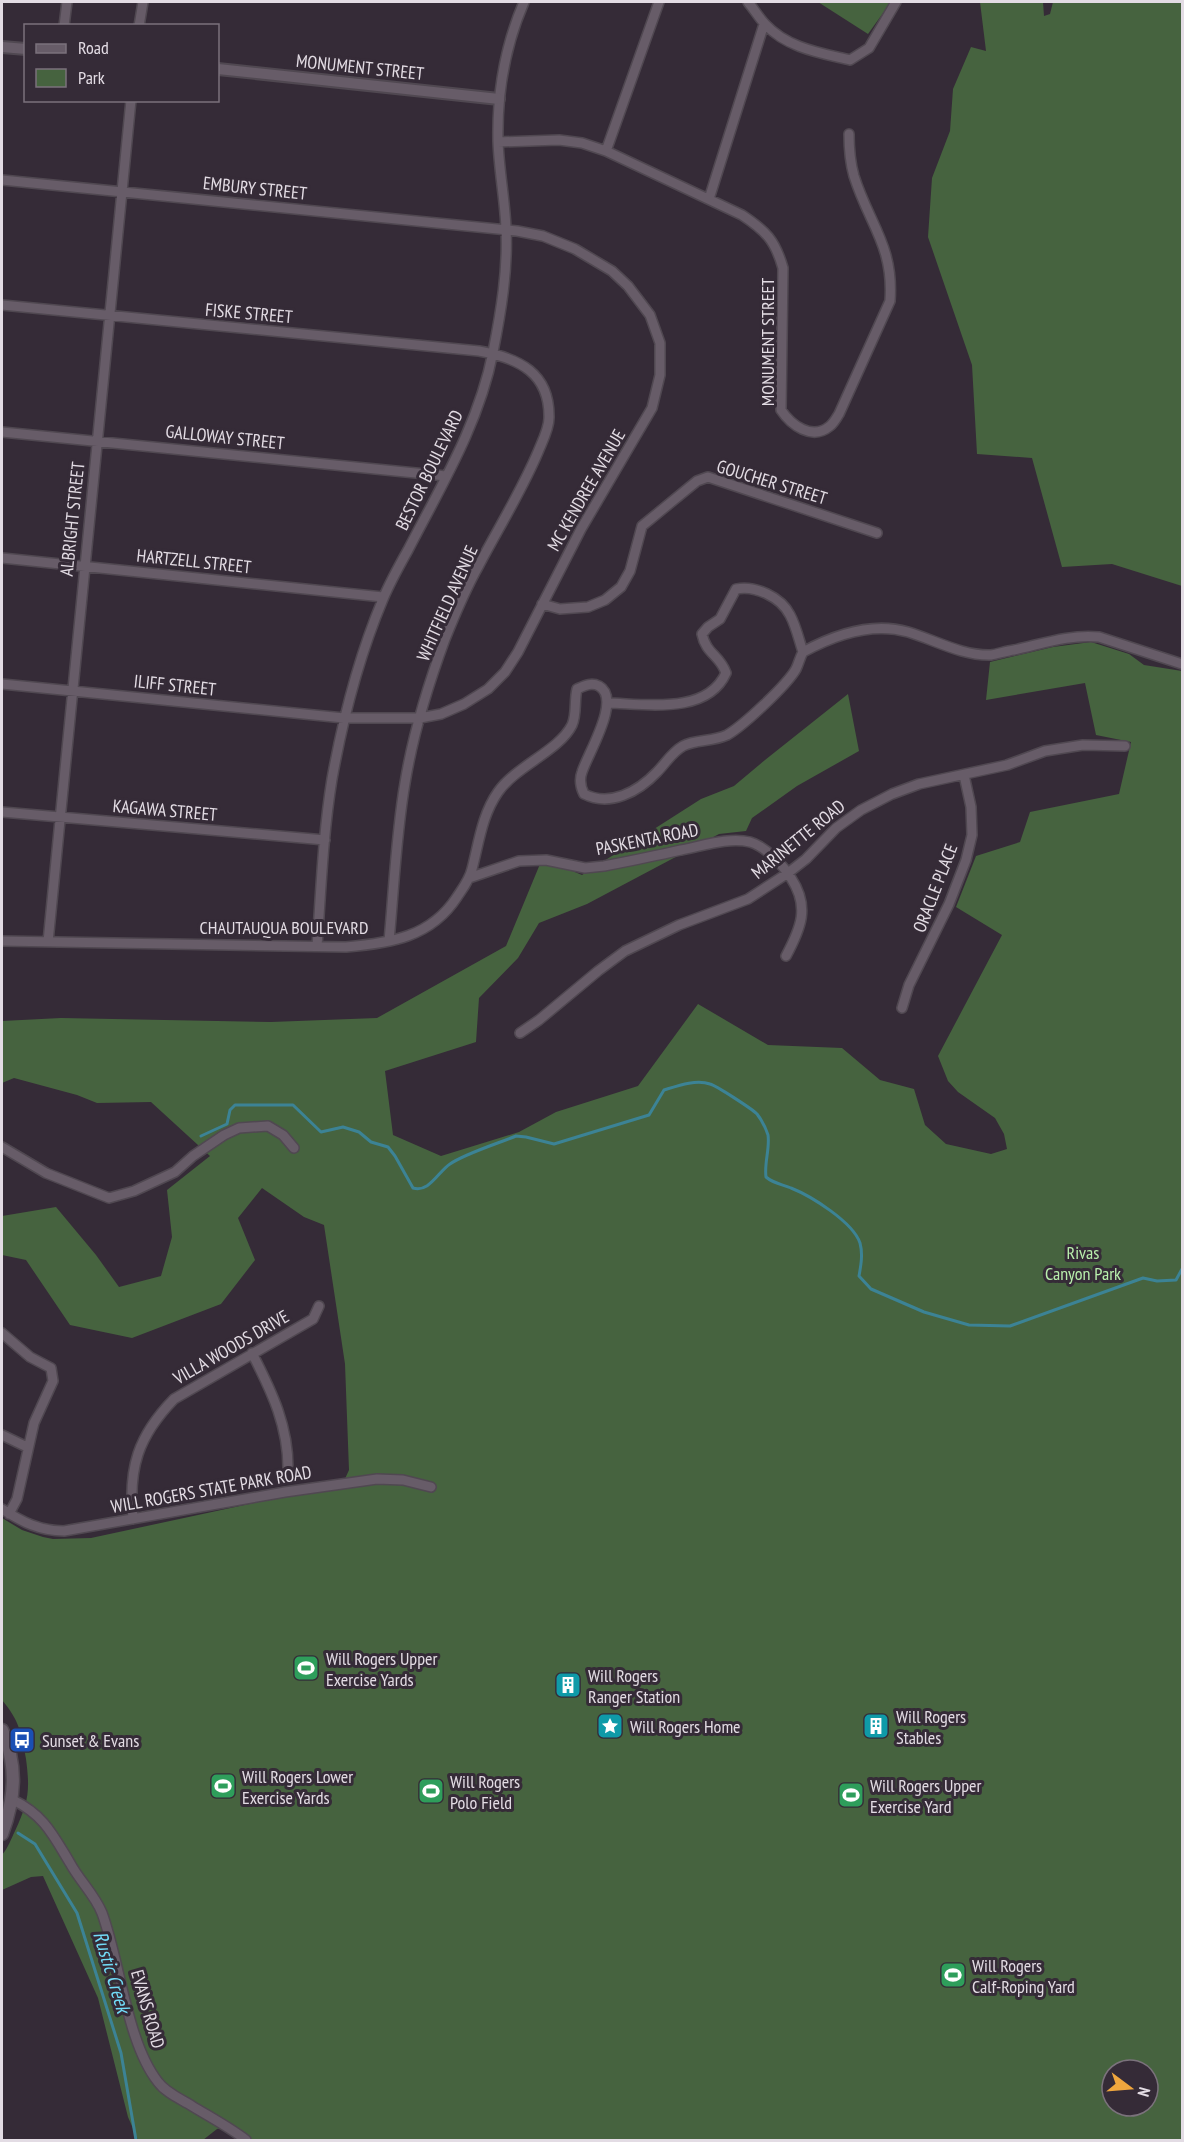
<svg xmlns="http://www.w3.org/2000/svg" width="1184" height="2142" font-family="'PT Sans Narrow',sans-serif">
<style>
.green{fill:#46633f;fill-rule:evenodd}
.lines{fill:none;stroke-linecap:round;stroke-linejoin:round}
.stream{stroke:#3c8395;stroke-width:3}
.minor-casing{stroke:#504851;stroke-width:12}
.tertiary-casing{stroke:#504851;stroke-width:14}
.secondary-casing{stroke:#504851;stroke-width:15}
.minor{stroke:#675c68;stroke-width:9}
.tertiary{stroke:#675c68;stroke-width:10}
.secondary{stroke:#675c68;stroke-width:12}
.labels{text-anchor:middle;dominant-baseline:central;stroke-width:6;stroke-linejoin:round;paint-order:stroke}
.street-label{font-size:18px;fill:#e3dce4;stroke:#352b37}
.park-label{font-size:18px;fill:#b8efac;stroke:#352b37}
.poi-label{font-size:18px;fill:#e3dce4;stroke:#352b37;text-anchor:start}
.water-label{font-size:20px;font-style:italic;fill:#72dcf8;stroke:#352b37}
</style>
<rect width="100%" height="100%" fill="#352b37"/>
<!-- green -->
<path class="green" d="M 818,2 L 891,2 L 868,34 Z
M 980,2 L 1043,2 L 1044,16 L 1050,14 L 1053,2 L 1182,2 L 1182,586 L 1112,564 L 1062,567 L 1032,458 L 977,454 L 972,365 L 928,237 L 932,178 L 950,131 L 953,89 L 971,47 L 986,51 Z
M 1091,642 L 1129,654 L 1144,665 L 1182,671 L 1182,2140 L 251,2140 L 233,2126 L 217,2129 L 203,2140 L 138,2140 L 128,2117 L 98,1998 L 43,1876 L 31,1877 L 2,1890 L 2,1855 C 8,1848 11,1839 15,1831 C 29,1801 30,1790 26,1759 C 22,1734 19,1720 2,1700 L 2,1518 L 22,1530 L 43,1537 L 53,1539 L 91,1538 L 263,1501 L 315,1492 L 344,1481 L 349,1470 L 345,1364 L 324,1225 L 304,1217 L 262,1188 L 238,1218 L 255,1260 L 221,1304 L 132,1338 L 70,1325 L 26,1260 L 2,1255 L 2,1216 L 56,1207 L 96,1255 L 119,1287 L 161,1276 L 172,1237 L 167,1190 L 210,1156 L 151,1102 L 97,1103 L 77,1095 L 14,1078 L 2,1083 L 2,1021 L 61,1018 L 271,1022 L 377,1018 L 506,946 L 540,864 L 558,865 L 582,875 L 701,799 L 734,786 L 765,760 L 848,694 L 859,751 L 797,786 L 752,818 L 746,831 L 719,834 L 587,904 L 539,923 L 518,958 L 479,998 L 476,1042 L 385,1071 L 393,1135 L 441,1156 L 519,1132 L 556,1112 L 638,1086 L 698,1004 L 768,1045 L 842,1048 L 880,1080 L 914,1089 L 925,1125 L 946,1144 L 991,1154 L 1007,1149 L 1004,1134 L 995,1118 L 958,1092 L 948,1081 L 938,1056 L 1002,935 L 956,907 L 976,856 L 1020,842 L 1030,812 L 1119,794 L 1131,742 L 1096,735 L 1085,683 L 986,700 L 990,662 L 1053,647 ZM 1112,2070 L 1148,2070 L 1148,2106 L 1112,2106 Z"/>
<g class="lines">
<!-- stream -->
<path class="stream" d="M 201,1136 L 227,1124 L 230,1110 L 235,1105 L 293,1105 L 321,1132 L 343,1127 L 359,1132 L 371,1142 L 388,1147 L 395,1156 L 413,1188 C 429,1193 438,1172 450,1164 C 464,1154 499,1143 516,1136 L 526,1137 L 554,1144 L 649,1115 L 664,1090 C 677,1086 696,1079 710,1084 C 717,1086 752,1109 757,1114 C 761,1119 766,1129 768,1135 C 770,1149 764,1163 766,1177 C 774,1184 782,1184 791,1188 C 811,1196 853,1222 860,1243 C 863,1254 861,1265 859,1276 L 871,1289 L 924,1312 L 969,1325 L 1010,1326 L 1143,1278 L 1157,1281 L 1176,1280 L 1182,1269
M 18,1833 L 35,1844 L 77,1913 L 121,2053 L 136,2140"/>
<!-- minor casing -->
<g class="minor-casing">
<path id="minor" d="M 748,2 C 754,9 759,18 765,24 C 787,48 821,53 850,60 L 869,48 L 896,2
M 64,26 L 67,2
M 139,26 L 143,2
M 498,142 L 559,140 L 582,143 L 606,151 L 742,215 C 766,231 775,240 783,268 L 781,410 C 791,425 812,441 830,426 C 834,423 837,417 839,414 L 890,301 C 894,246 869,224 854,176 C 850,162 849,149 849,134
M 606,151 L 659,2
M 2,180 L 517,231 L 543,236 L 575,249 L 612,271 L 628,286 L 650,315 L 660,343 L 660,375 L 652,408 L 581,529 L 518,652 L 505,672 L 488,689 L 464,704 L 441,714 L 420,718 L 344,718 L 2,684
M 709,199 L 764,24
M 2,305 L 479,351 C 519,358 550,373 549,418 C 549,429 542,442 538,452 C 521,492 499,527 479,565 C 466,588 455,614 445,639 C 428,685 413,734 405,783 C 396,835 394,888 389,941
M 2,432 L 446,476
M 2,558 L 383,597
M 542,604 L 560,609 L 588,607 L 605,600 L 621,587 L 630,571 L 642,526 L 697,481 L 708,477 L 877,533
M 608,703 C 646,704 707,715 726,673 C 720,655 706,654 702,634 L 708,627 L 720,619 L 736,589 C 755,585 781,597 790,615 C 796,626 799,640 803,652
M 2,812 L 325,840
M 469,878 L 519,861 L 546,860 L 585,868 L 604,866 C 630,861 655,856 681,850 C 703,846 728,837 750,842 C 765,846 783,865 791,878 C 810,907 801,928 786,956
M 2,941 L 346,947 C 391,943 431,937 457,897 C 463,888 470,879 472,869 C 479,842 482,815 498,792 C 516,766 559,751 572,725 C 577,714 574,701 577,689 C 584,686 591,682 599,686 C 622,699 588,753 582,772 C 579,780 580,786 584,794 C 610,807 638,792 657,772 C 665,764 672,752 683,746 C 696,739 712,742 727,735 C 743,726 787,685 796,669 C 799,663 800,657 803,652 C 834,635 873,622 908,632 C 935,640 962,656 991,655 C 998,654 1006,651 1014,650 C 1042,644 1070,634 1099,637 L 1182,664
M 48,942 L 131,100
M 317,946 C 321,890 323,834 332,779 C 343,718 359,656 383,599 C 390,582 399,566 408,550 C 441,486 479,424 493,352 C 501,312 508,270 506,229 C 505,200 499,171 498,141 C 497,93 505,46 524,2
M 902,1008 L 909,985 L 949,904 L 966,860 L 972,835 L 971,807 L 964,775
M 520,1033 L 539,1020 L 598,971 L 625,951 L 679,925 L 748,899 L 788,873 L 806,859 L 836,828 L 861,810 L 892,794 L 919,784 L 1007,765 L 1045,751 L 1083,745 L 1125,746
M 2,1147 L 46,1173 L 109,1198 L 134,1191 L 175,1172 L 193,1156 L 224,1135 L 239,1128 L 268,1126 L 283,1135 L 294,1148
M 2,1333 L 30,1357 L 51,1368 L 53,1381 L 34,1423 L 17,1499 L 9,1514
M 252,1353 C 272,1392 289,1427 288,1472
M 2,1435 L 27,1447
M 2,1509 C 22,1522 40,1531 64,1531 L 285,1492 L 377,1479 L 403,1480 L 431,1487
M 133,1519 C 128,1468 138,1436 174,1399 L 313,1319 L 319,1306
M 13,1800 C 44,1815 53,1835 70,1863 C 79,1880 95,1895 102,1913 C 120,1962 127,2043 158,2082 C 166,2093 181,2099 192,2106 C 210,2117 229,2127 246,2140"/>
</g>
<!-- tertiary casing -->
<g class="tertiary-casing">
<path id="tertiary" d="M 2,47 L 26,49
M 218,69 L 499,99"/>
</g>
<!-- secondary casing -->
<g class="secondary-casing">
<path id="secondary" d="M 2,1730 C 18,1766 15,1798 2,1834"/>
</g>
<!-- minor -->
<use href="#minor" class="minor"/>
<!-- tertiary -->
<use href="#tertiary" class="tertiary"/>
<!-- secondary -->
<use href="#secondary" class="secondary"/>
</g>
<!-- icons -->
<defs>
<g id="stadium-square" transform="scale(1.35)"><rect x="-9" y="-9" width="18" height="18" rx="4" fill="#2e9e5b" stroke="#352b37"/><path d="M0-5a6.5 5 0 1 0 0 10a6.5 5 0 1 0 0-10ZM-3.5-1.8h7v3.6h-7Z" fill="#fff"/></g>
<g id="building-square" transform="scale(1.35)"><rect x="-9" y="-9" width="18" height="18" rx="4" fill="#0f9aa8" stroke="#352b37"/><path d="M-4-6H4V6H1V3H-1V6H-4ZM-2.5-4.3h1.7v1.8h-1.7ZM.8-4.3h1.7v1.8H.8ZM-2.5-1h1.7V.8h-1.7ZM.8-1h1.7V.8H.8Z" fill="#fff"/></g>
<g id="sight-square" transform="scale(1.35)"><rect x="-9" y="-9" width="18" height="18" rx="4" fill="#0f9aa8" stroke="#352b37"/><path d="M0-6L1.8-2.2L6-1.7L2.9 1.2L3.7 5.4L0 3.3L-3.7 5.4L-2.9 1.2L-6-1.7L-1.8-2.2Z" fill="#fff"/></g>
<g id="bus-square" transform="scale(1.35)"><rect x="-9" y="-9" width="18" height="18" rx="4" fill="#1a4fb4" stroke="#352b37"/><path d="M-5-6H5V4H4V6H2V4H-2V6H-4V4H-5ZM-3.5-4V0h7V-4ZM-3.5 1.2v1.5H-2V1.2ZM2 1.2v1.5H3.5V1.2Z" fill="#fff"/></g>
</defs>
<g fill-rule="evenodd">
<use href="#stadium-square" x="306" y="1668"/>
<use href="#building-square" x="568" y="1685"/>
<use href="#sight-square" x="610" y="1726"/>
<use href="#building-square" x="876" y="1726"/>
<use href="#bus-square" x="22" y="1740"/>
<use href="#stadium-square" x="223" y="1786"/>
<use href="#stadium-square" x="431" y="1791"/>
<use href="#stadium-square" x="851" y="1795"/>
<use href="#stadium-square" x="953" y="1975"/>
</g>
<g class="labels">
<!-- street labels -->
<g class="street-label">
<text transform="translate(360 67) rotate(6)">MONUMENT STREET</text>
<text transform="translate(255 188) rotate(6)">EMBURY STREET</text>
<text transform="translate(249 313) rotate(5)">FISKE STREET</text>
<text transform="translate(767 342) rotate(-90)">MONUMENT STREET</text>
<text transform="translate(225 437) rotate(6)">GALLOWAY STREET</text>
<text transform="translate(429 470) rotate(-64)">BESTOR BOULEVARD</text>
<text transform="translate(772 482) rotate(17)">GOUCHER STREET</text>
<text transform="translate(586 490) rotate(-60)">MC KENDREE AVENUE</text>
<text transform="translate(72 519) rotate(-84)">ALBRIGHT STREET</text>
<text transform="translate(194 561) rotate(6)">HARTZELL STREET</text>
<text transform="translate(447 603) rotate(-66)">WHITFIELD AVENUE</text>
<text transform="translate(175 685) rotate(6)">ILIFF STREET</text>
<text transform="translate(165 810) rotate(5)">KAGAWA STREET</text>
<text transform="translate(647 839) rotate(-11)">PASKENTA ROAD</text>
<text transform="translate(798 839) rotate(-39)">MARINETTE ROAD</text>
<text transform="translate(935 888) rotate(-69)">ORACLE PLACE</text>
<text x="284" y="927">CHAUTAUQUA BOULEVARD</text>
<text transform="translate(231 1347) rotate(-30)">VILLA WOODS DRIVE</text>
<text transform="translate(211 1489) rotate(-10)">WILL ROGERS STATE PARK ROAD</text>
<text transform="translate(148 2009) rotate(74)">EVANS ROAD</text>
</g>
<!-- park labels -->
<g class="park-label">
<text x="1083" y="1252">Rivas<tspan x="1083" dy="21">Canyon Park</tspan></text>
</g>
<!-- poi labels -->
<g class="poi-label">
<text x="326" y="1658">Will Rogers Upper<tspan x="326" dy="21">Exercise Yards</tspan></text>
<text x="588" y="1675">Will Rogers<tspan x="588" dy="21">Ranger Station</tspan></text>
<text x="896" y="1716">Will Rogers<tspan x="896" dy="21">Stables</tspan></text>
<text x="630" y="1726">Will Rogers Home</text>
<text x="42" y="1740">Sunset &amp; Evans</text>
<text x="242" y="1776">Will Rogers Lower<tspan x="242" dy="21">Exercise Yards</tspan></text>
<text x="450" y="1781">Will Rogers<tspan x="450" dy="21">Polo Field</tspan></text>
<text x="870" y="1785">Will Rogers Upper<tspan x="870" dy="21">Exercise Yard</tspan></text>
<text x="972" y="1965">Will Rogers<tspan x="972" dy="21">Calf-Roping Yard</tspan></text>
</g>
<!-- water labels -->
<g class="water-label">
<text transform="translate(112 1972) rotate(73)">Rustic Creek</text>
</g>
</g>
<!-- border -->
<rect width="1184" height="2142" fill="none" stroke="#e3dce4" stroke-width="6"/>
<!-- legend -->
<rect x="24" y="24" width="195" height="78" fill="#352b37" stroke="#7b727c" stroke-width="1.5"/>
<rect x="36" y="44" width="30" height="9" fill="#675c68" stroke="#7b727c" stroke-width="1.5"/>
<text x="78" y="54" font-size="18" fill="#e3dce4">Road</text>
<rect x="36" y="69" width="30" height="18" fill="#46633f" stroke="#7b727c" stroke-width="1.5"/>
<text x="78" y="84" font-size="18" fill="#e3dce4">Park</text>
<!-- north arrow -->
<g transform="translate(1130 2088) rotate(106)"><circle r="28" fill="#352b37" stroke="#7b727c" stroke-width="1.5"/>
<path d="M0-4.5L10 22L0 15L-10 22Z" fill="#f0a73e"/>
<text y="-9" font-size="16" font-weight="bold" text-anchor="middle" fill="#e3dce4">N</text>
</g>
</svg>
